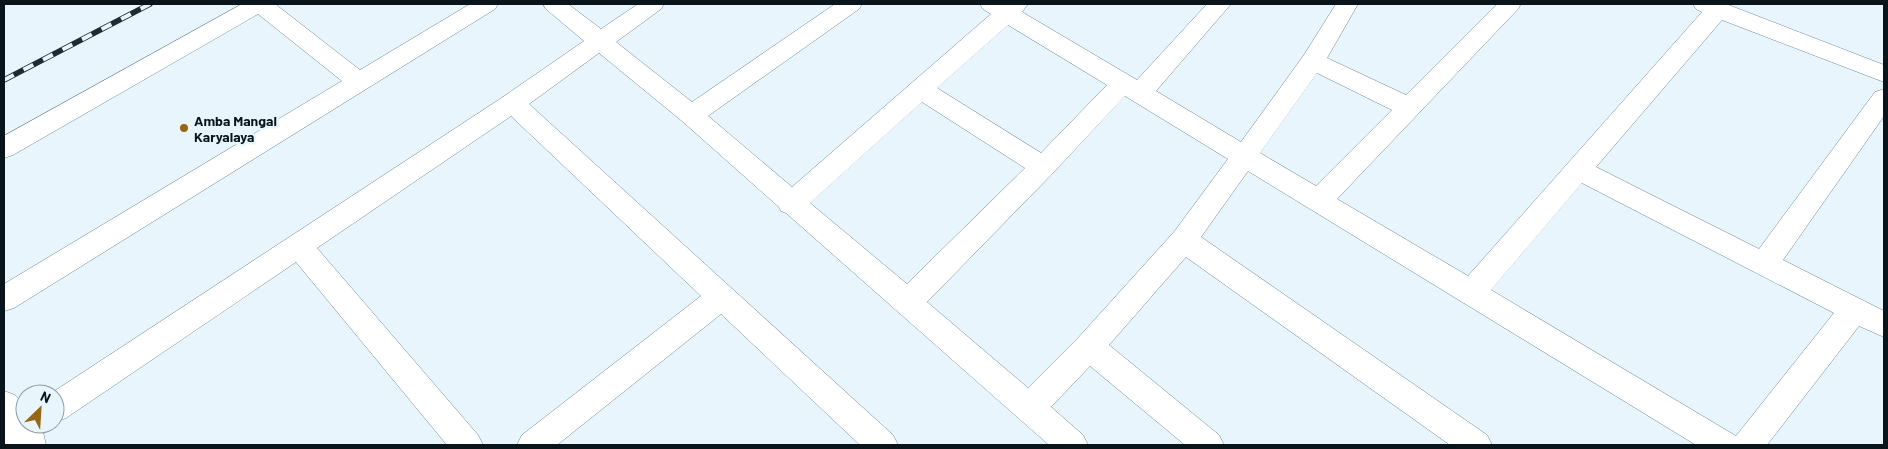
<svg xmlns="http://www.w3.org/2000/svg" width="1888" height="449" font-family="Barlow,sans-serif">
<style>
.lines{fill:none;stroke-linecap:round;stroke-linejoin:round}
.minor-casing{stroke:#688696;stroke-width:1}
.minor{fill:#fff;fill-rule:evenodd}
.rail-casing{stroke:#1f2b32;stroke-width:5.5}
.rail{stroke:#e8f5fc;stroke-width:4;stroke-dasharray:11;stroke-linecap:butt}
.poi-dot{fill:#966717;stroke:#e8f5fc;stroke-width:2}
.labels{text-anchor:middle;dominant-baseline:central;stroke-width:5;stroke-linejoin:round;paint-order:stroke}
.poi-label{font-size:14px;font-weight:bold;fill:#09141b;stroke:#e8f5fc;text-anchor:start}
</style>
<rect width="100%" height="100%" fill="#e8f5fc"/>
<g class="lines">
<!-- minor casing -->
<g class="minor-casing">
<path id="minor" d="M 242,4 L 275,4 L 360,70 L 470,4 L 498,4 L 495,9 L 14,308 L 4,311 L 4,284 L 342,81 L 258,14 L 13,155 L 4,158 L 4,136 Z
M 543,4 L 568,4 L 601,29 L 638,4 L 664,4 L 661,9 L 616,42 L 692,102 L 835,4 L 862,4 L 859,9 L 708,116 L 792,187 L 991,14 L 983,9 L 980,4 L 1028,4 L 1022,12 L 1137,80 L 1207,4 L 1231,4 L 1156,91 L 1241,142 L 1304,55 L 1336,4 L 1358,4 L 1327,58 L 1406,95 L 1497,4 L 1521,4 L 1518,9 L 1337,199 L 1468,276 L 1702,12 L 1696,9 L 1693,4 L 1726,4 L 1884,65 L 1884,82 L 1722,20 L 1596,167 L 1759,249 L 1875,92 L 1884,89 L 1884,116 L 1783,260 L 1884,311 L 1884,337 L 1859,326 L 1767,445 L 1696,445 L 1248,171 L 1201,237 L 1487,435 L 1492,445 L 1450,445 L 1186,257 L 1109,345 L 1219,435 L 1224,445 L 1185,445 L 1090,366 L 1051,407 L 1083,435 L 1088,445 L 1049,445 L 786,213 L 781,211 L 779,207 L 682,121 L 599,53 L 529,104 L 893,435 L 898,445 L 860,445 L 721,314 L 557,445 L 517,445 L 522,435 L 701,296 L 511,116 L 317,248 L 478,435 L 483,445 L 447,445 L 296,262 L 66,418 L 55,422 L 55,394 L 50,394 L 503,97 L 584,41 L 546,9 ZM 1008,25 L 1107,85 L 1041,153 L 937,88 ZM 1317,73 L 1392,110 L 1316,186 L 1260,153 ZM 1125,96 L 1228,159 L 1174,232 L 1078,338 L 1028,388 L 927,302 L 1052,174 ZM 922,102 L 1025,168 L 907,284 L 810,203 ZM 1582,183 L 1834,313 L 1736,436 L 1491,290 Z
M 4,391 L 15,395 L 25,405 L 25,424 L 47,424 L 43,432 L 46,445 L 4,445 Z"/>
</g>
<!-- minor -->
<use href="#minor" class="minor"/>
<!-- rail casing -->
<g class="rail-casing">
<path id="rail" d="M 4,80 L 150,4"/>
</g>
<!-- rail -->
<use href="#rail" class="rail"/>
</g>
<!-- markers -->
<circle class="poi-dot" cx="184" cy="128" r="5"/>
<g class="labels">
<!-- poi labels -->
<g class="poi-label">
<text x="194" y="120">Amba Mangal<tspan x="194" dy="16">Karyalaya</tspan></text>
</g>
</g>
<!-- border -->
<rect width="1888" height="449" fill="none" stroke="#09141b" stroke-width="10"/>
<!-- north arrow -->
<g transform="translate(40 409) rotate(25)"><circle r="24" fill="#e8f5fc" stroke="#8f9ba2"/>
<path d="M0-4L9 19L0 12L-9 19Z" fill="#966717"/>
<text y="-8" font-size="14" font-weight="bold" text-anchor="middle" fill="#09141b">N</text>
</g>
</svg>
